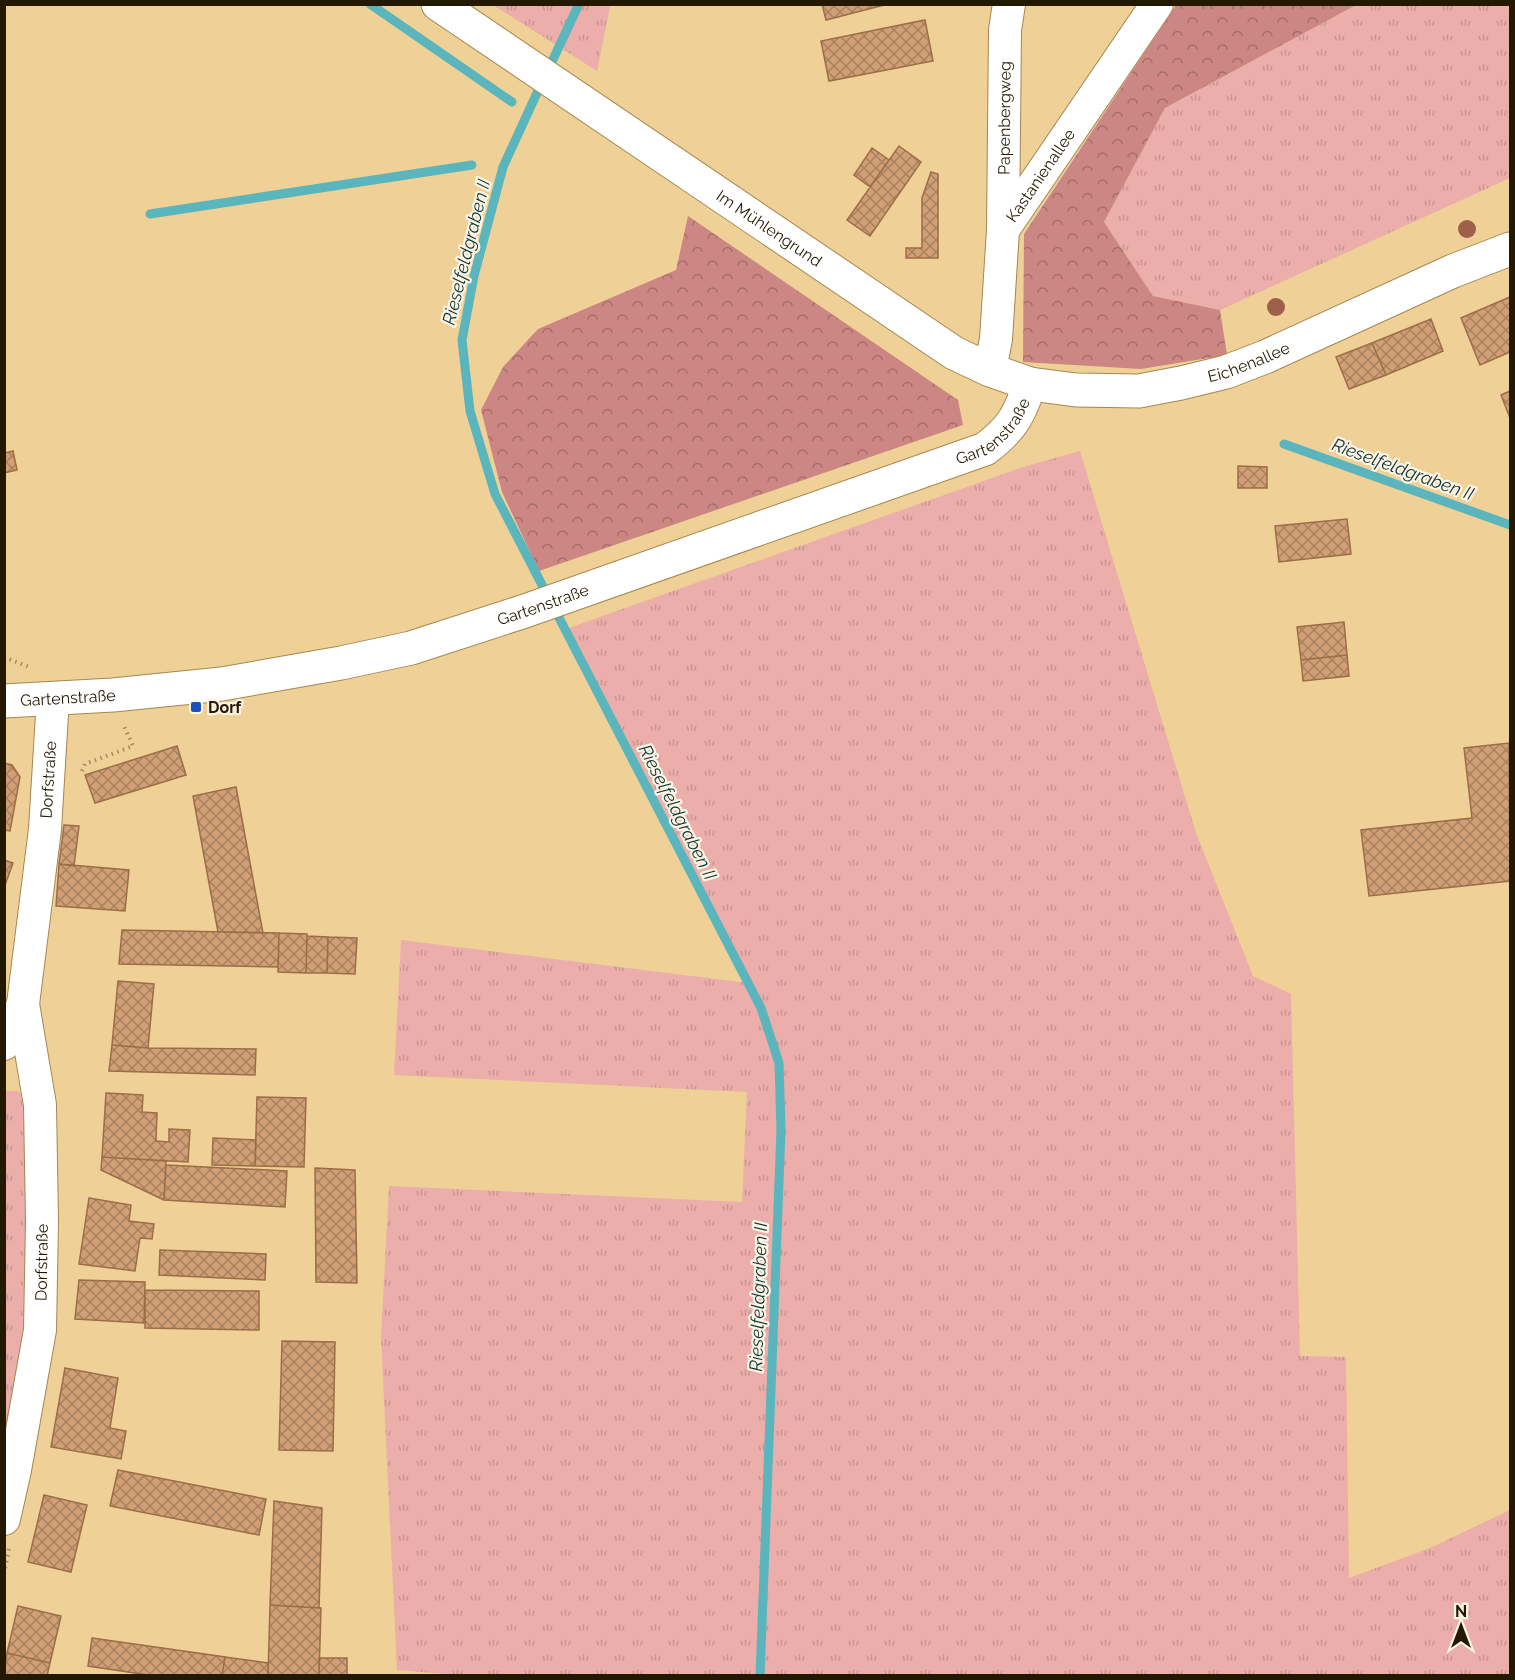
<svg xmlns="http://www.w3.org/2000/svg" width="1515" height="1680" font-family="Raleway,sans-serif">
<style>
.grass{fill:url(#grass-tufts)}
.forest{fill:url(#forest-crowns)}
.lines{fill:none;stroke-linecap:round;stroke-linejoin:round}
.stream{stroke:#5ab5bc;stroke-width:9}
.building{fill:url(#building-cross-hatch);stroke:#9c6e46;stroke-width:1.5}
.street-casing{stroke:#a58750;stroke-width:34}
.secondary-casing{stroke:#a58750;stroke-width:35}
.path{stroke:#a28b5f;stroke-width:4;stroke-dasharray:1.5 4.5;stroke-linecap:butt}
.street{stroke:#fff;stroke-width:32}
.secondary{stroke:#fff;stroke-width:33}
.tree{fill:#9e604d}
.poi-dot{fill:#1952be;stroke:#fdf4e3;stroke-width:2}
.labels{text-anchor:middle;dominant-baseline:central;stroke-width:4.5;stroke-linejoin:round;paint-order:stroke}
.street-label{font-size:16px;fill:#231802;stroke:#fdf4e3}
.poi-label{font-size:16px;font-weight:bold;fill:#231802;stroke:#fdf4e3;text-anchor:start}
.water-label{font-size:18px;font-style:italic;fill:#083538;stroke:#fdf4e3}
</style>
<defs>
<pattern id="grass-tufts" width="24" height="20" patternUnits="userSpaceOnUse" patternTransform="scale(1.5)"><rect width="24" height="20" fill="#ebaeab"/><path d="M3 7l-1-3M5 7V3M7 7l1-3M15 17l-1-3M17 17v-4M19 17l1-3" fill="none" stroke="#c99592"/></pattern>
<pattern id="forest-crowns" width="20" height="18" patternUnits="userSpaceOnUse" patternTransform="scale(1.5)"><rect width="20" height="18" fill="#cc8684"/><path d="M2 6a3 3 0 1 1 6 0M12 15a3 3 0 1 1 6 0" fill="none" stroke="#a56d6a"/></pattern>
<pattern id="building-cross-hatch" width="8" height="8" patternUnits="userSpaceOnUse" patternTransform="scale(1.5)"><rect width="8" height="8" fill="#d09f75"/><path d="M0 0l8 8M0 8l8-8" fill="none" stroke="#a8815e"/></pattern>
</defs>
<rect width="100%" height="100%" fill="#efd097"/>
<!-- grass -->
<path class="grass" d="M 493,5 L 614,5 L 610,6 L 597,71 Z
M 1356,5 L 1510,5 L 1510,178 L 1220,310 L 1153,296 L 1104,222 L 1165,108 Z
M 1080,451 L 1196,833 L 1253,976 L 1291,994 L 1300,1356 L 1346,1357 L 1349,1578 L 1430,1548 L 1510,1510 L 1510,1675 L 469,1676 L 397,1670 L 381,1338 L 389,1186 L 742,1202 L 747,1092 L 394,1075 L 401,940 L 748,983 L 566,629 L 1023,467 Z
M 5,1091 L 18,1091 L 31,1104 L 28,1336 L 5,1467 Z"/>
<!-- forest -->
<path class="forest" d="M 1176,5 L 1356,5 L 1165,108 L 1104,222 L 1153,296 L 1220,310 L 1227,355 L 1141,369 L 1023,362 L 1024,234 Z
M 688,216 L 958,400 L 963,425 L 539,571 L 502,492 L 481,410 L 503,367 L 538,329 L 676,270 Z"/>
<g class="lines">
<!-- stream -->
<path class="stream" d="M 370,4 L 512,102
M 548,70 L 579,4
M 542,82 L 503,167 L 474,276 L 462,340 L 470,411 L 495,494 L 761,1008 L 779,1063 L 781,1130 L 760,1676
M 150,214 L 472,165
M 1284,444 L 1510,525"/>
</g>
<!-- building -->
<path class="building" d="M 822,4 L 888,4 L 826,20 Z
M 925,20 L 933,61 L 829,81 L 821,41 Z
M 899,146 L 921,162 L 870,236 L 847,220 Z
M 872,148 L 889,160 L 870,187 L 854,175 Z
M 931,172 L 938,174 L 938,258 L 906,258 L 906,248 L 922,248 L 922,198 Z
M 1510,297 L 1510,352 L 1480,365 L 1461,318 Z
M 1431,319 L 1443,351 L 1386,375 L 1372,343 Z
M 1372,343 L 1386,375 L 1349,389 L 1336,357 Z
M 1510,391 L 1510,418 L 1501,395 Z
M 13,451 L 17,470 L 4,473 L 4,453 Z
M 1238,466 L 1267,467 L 1267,488 L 1238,488 Z
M 1347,519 L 1351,554 L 1279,562 L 1275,526 Z
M 1344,622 L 1347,655 L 1301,660 L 1297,627 Z
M 1347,655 L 1349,676 L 1303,681 L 1301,660 Z
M 1509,743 L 1510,881 L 1369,896 L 1361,830 L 1472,818 L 1464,748 Z
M 177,746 L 186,775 L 95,803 L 85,775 Z
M 4,763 L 12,765 L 20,777 L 10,831 L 4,830 Z
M 236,787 L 263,933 L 218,932 L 193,796 Z
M 64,825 L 79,826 L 74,866 L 59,864 Z
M 4,860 L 13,863 L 4,888 Z
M 59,864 L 129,870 L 125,911 L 56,906 Z
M 122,930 L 279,933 L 278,967 L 119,964 Z
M 279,933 L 307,934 L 306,973 L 278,972 Z
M 307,936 L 328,937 L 327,973 L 306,973 Z
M 328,937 L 357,938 L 355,974 L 327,973 Z
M 118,981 L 154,984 L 148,1048 L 112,1045 Z
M 112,1045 L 148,1048 L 256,1049 L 255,1075 L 109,1071 Z
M 106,1093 L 143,1095 L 142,1112 L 157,1113 L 156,1141 L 169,1142 L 169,1129 L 190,1130 L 188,1162 L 102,1157 Z
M 257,1097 L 306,1098 L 304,1167 L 255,1166 Z
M 213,1138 L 256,1140 L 255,1166 L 212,1165 Z
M 102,1157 L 166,1161 L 164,1200 L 101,1170 Z
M 166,1165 L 287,1171 L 285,1207 L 164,1200 Z
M 315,1168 L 355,1170 L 357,1283 L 316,1282 Z
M 89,1198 L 131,1205 L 129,1221 L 154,1224 L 152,1239 L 140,1238 L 135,1271 L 79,1264 Z
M 160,1250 L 266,1254 L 265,1280 L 159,1275 Z
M 79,1280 L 145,1282 L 144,1323 L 75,1319 Z
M 145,1290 L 259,1291 L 259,1330 L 145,1328 Z
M 282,1341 L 335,1342 L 333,1451 L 279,1450 Z
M 65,1368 L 118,1378 L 110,1428 L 126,1431 L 121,1459 L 51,1447 Z
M 118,1470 L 266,1499 L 259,1535 L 110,1506 Z
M 44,1495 L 87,1505 L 71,1572 L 28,1562 Z
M 274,1501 L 322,1508 L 319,1608 L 270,1605 Z
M 270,1605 L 321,1608 L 319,1676 L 268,1676 Z
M 18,1606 L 61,1616 L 50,1663 L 7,1653 Z
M 92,1638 L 225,1657 L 222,1676 L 155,1676 L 88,1666 Z
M 7,1653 L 50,1663 L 47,1676 L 4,1676 Z
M 225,1657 L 268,1663 L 268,1676 L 222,1676 Z
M 319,1658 L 347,1658 L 347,1676 L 319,1676 Z"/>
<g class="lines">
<!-- street casing -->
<g class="street-casing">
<g id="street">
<path id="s1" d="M 1003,230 L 1005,30 L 1009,4"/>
<path id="s2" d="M 990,370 L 996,339 L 1003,230 L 1157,4"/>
<path id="s3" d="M 4,1044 L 23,1004 L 45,829 L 53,698"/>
<path id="s4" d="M 4,1519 L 15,1470 L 40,1330 L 42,1221 L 40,1105 L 23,1004"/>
</g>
</g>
<!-- secondary casing -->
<g class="secondary-casing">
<g id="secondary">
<path id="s5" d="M 438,4 L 954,353 L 990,370 L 1030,384 L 1076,390 L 1139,391 L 1181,383 L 1226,372 L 1265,357 L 1453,271 L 1510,249"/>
<path id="s6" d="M 4,701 L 113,695 L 222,684 L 341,663 L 411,648 L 525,611 L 985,449 C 1013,428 1019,415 1030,384"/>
</g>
</g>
<!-- path -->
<path class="path" d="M 4,661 L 9,659 L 29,667
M 82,771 L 85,764 L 133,746 L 123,724
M 4,1574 L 9,1549"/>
<!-- street -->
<use href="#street" class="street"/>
<!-- secondary -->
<use href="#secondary" class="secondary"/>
</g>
<!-- trees -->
<g class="tree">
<circle cx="1467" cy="229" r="9"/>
<circle cx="1276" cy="307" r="9"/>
</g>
<!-- markers -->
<rect class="poi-dot" x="190" y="701" width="12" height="12" rx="3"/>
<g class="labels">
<!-- street labels -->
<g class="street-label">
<text stroke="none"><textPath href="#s1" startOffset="112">Papenbergweg</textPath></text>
<text stroke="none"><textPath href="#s2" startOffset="207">Kastanienallee</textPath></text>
<text stroke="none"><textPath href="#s5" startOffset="400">Im Mühlengrund</textPath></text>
<text stroke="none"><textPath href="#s5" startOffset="928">Eichenallee</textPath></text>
<text stroke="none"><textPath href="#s6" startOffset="1036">Gartenstraße</textPath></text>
<text stroke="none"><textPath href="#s6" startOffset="550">Gartenstraße</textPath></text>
<text stroke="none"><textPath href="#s6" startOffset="64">Gartenstraße</textPath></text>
<text stroke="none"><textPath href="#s3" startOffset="270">Dorfstraße</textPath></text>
<text stroke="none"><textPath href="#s4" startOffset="260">Dorfstraße</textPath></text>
</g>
<!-- poi labels -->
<g class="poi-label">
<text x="208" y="707">Dorf</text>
</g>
<!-- water labels -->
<g class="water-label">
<text transform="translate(466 252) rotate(-76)">Rieselfeldgraben II</text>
<text transform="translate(1403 469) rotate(20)">Rieselfeldgraben II</text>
<text transform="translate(678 812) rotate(63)">Rieselfeldgraben II</text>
<text transform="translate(758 1297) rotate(-88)">Rieselfeldgraben II</text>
</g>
</g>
<!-- border -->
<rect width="1515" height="1680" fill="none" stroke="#231802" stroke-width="12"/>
<!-- north arrow -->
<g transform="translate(1461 1626)" stroke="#fdf4e3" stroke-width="4.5" paint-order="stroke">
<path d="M0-4.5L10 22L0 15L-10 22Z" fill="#231802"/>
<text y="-9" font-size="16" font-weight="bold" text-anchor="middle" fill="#231802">N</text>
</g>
</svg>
